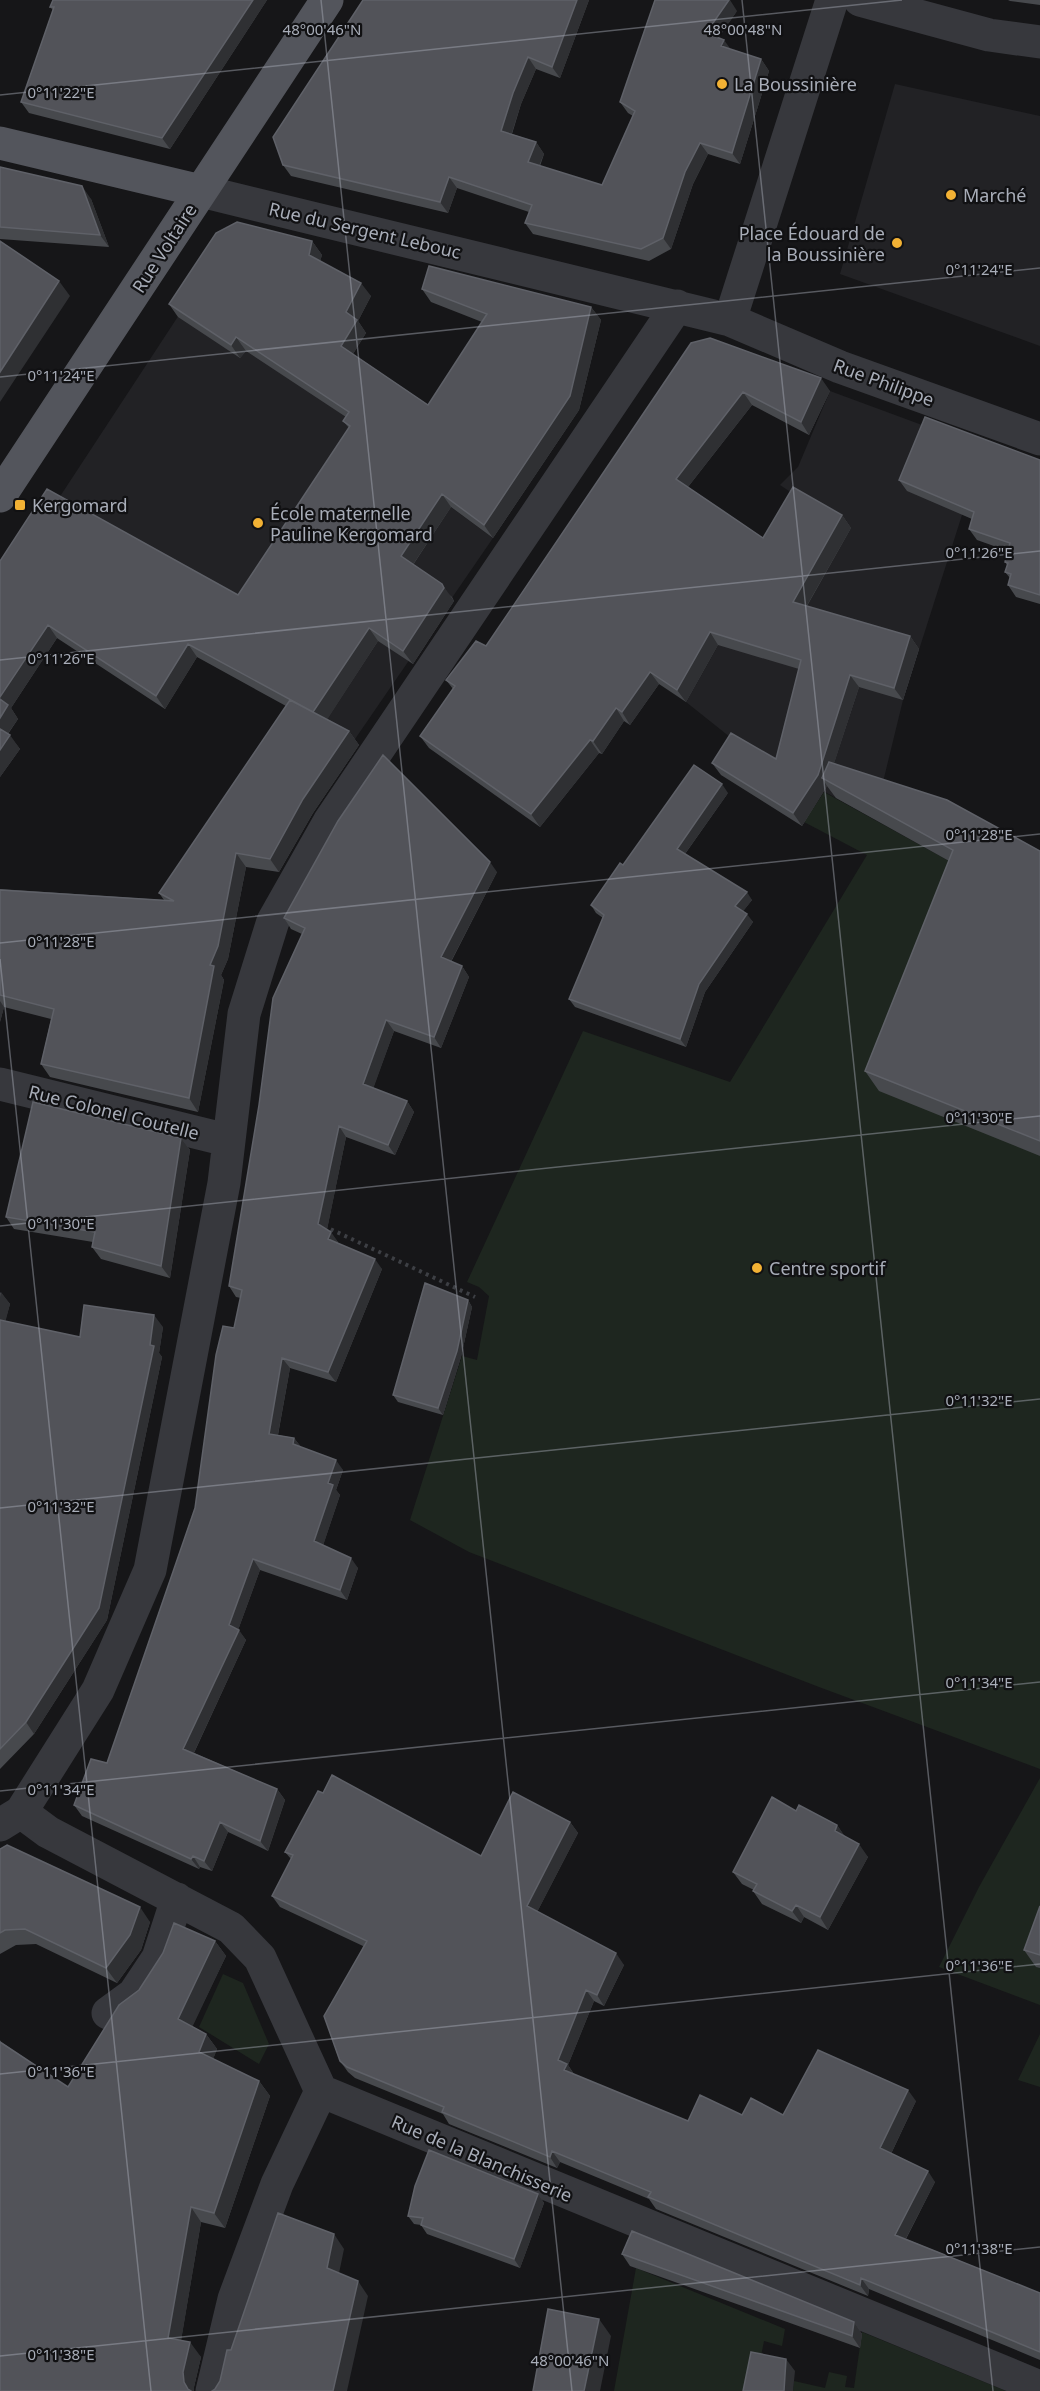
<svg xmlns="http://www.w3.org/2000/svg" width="1040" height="2391" font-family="'Noto Sans',sans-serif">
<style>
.built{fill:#222225}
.green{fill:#1e261f}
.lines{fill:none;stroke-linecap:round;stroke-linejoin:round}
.path{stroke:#3d3f44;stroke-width:4;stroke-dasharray:3 4.5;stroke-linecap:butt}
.minor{stroke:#37383d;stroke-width:33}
.major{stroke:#53555c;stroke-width:33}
.wall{fill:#47494d}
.shaded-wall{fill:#2f3033}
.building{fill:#525359;stroke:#5f6168;stroke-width:1.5}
.ticks{fill:none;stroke:#a8adb8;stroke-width:1.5;stroke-opacity:0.45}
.poi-dot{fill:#f2b134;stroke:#111113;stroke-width:2}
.labels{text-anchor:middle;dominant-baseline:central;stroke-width:4.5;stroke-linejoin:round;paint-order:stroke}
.poi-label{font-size:18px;fill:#a8adb8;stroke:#111113;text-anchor:start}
.street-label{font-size:18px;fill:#a8adb8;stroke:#111113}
.ticks-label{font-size:15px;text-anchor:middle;fill:#a8adb8;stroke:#111113;stroke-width:4.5;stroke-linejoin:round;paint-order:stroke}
</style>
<rect width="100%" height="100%" fill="#161618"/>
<!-- built -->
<path class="built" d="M 895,84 L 1040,116 L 1040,346 L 840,274 Z
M 198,286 L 433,494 L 493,538 L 353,742 L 19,559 Z
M 830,391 L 987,449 L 962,515 L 903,700 L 874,819 L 740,745 L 686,702 L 801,499 L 780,485 L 798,467 Z"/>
<!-- green -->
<path class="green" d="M 824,792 L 1040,911 L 1040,1769 L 819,1687 L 469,1552 L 410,1520 L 462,1356 L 477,1360 L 489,1296 L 479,1287 L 467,1282 L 583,1031 L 730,1082 L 867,855 L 804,822 Z
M 1040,1778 L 1040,2005 L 939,1967 L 979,1887 Z
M 223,1974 L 243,1983 L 269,2044 L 259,2064 L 199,2027 Z
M 1040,2034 L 1040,2087 L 1018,2080 Z
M 636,2268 L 785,2329 L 782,2346 L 764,2341 L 754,2391 L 614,2391 Z
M 862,2332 L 1006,2391 L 793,2391 L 794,2381 L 825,2388 L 829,2372 L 847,2376 L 845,2387 L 854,2388 Z"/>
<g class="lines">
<!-- path -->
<path class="path" d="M 324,1226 L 475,1297"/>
<!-- minor -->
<path class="minor" d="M 860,0 L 989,35 L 1040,42
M 201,191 L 730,320 L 840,367 L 1040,439
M 730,320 L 832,0
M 0,1084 L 227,1140
M 21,1812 L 48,1832 L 231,1928 L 260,1958 L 321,2091 L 1040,2387
M 0,1825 L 21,1812 L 98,1690 L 150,1570 L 224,1183 L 244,1014 L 273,921 L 329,822 L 677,306
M 108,2013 L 134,1994 L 158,1958 L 177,1899
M 212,2391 L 234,2299 L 277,2184 L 321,2091"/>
<!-- major -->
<path class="major" d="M 0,143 L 201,191
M 0,496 L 327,0"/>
</g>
<!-- wall -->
<path class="wall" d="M 53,0 L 267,0 L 170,149 L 29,113 L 21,102 L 53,10 L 50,7 Z
M 363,0 L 589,0 L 560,78 L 536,69 L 521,104 L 512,134 L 536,142 L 544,154 L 540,166 L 602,185 L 633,116 L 628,113 L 620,102 L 737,11 L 718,38 L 730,49 L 761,59 L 769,71 L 740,164 L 708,154 L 693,184 L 671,249 L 649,261 L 533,234 L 525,223 L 529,212 L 457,188 L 448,213 L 291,176 L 283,165 Z
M 1008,0 L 1040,0 L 1040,5 L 1010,1 Z
M 0,167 L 91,199 L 109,247 L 0,239 Z
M 312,241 L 322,255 L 320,261 L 371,296 L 358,321 L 366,333 L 353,354 L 428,405 L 482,322 L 431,302 L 422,289 L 591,307 L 601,320 L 579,410 L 493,538 L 451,507 L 413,565 L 452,597 L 454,601 L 413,664 L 378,641 L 327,719 L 349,731 L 359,745 L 313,813 L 279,872 L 246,867 L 228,959 L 221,975 L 224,980 L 198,1112 L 50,1077 L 41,1064 L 51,1019 L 4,1007 L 0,1022 L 0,889 L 164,900 L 159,893 L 286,706 L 197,657 L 165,709 L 57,638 L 11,708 L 18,719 L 8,734 L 20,749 L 0,777 L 0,561 L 238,595 L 349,428 L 343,421 L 346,417 L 246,351 L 240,358 L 178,317 L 169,304 Z
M 691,343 L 830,391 L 809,435 L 752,405 L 688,487 L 763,538 L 842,515 L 851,528 L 807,606 L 910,636 L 919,649 L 903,700 L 859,687 L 834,763 L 1040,851 L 1040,1156 L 879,1091 L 865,1071 L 949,861 L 836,798 L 827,786 L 802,826 L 721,775 L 712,763 L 776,759 L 799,669 L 718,645 L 686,702 L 659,684 L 630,725 L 624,721 L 602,754 L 599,753 L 540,827 L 429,748 L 420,736 L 453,689 L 446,680 L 486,646 Z
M 1040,460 L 1040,604 L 1016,597 L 1008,585 L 1010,578 L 1005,572 L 1007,565 L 1005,562 L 1008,551 L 977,540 L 969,529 L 972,519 L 907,491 L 899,480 Z
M 728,793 L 685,854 L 752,900 L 743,911 L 753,922 L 705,992 L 686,1047 L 575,1007 L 569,999 L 603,918 L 596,913 L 591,905 L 623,865 Z
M 497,872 L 451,962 L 462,966 L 469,977 L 441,1048 L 394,1031 L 373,1088 L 407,1101 L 414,1112 L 395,1155 L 346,1137 L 327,1229 L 338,1242 L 338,1243 L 382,1269 L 336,1382 L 290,1368 L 278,1435 L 294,1438 L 301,1447 L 343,1470 L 336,1490 L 340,1495 L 323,1545 L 358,1568 L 347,1600 L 260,1570 L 238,1630 L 246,1640 L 194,1753 L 277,1789 L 285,1800 L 268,1851 L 228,1832 L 212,1871 L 200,1867 L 199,1869 L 82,1816 L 74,1805 L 107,1763 L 195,1508 L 241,1298 L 236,1297 L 229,1286 L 302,934 L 291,929 L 284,918 Z
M 181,1138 L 190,1150 L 170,1278 L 101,1259 L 92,1247 L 93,1242 L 14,1229 L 6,1217 Z
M 0,1292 L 10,1304 L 5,1321 L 80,1337 L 163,1327 L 159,1353 L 162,1357 L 107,1620 L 34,1734 L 0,1769 Z
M 468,1300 L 472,1307 L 461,1357 L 443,1415 L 398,1402 L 393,1395 Z
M 796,1811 L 837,1825 L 845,1837 L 868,1857 L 828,1930 L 804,1917 L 801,1923 L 762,1904 L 753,1891 L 754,1890 L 742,1884 L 733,1872 Z
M 570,1822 L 578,1833 L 537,1912 L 624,1965 L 604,2006 L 594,2001 L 568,2065 L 574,2074 L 688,2121 L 742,2115 L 783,2115 L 916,2101 L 891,2154 L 935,2182 L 906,2239 L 1040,2293 L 1040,2360 L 869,2289 L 868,2296 L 656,2209 L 649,2199 L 560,2162 L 557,2168 L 449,2124 L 443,2114 L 355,2078 L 348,2072 L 340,2061 L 363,1946 L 280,1907 L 272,1896 L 291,1859 L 285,1852 L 481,1856 Z
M 0,1849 L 150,1922 L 141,1950 L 117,1983 L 36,1944 L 16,1945 L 0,1954 Z
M 1040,1906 L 1040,1968 L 1036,1967 L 1024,1950 Z
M 215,1941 L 226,1956 L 192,2026 L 206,2034 L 217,2049 L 213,2059 L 259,2081 L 270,2096 L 225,2228 L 201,2222 L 181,2340 L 201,2357 L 194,2387 L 0,2391 L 0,2040 L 1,2042 L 68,2087 Z
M 538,2194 L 544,2203 L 520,2268 L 427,2234 L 421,2225 L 414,2224 L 408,2216 Z
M 622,2254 L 854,2322 L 862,2334 L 860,2348 L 630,2266 Z"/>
<!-- shaded-wall -->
<path class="shaded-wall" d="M 253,0 L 267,0 L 170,149 L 162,138 Z
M 577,0 L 589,0 L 560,78 L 552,67 Z
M 725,0 L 730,0 L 737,11 L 714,45 L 706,33 Z
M 724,40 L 732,51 L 721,46 Z
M 528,57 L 536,69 L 521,104 L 509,142 L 501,131 L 513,93 Z
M 761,59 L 769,71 L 740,164 L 732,153 Z
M 536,142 L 544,154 L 536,173 L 528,162 Z
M 700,143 L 708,154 L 693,184 L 671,249 L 663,238 L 685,172 Z
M 449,177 L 457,188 L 448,213 L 440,202 Z
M 82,186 L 91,199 L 109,247 L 100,235 Z
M 312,241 L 322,255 L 318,268 L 309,255 Z
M 59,281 L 70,296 L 0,402 L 0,372 Z
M 361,283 L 371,296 L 358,321 L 366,333 L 350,359 L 341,346 L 346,312 Z
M 591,307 L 601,320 L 579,410 L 493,538 L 484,525 Z
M 236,337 L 246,351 L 240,358 L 231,345 Z
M 821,378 L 830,391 L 809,435 L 801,422 Z
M 743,392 L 752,405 L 684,492 L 676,479 Z
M 442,494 L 451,507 L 410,569 L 401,556 Z
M 842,515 L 851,528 L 802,614 L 793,602 Z
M 442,584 L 454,601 L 413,664 L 403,651 Z
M 48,625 L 57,638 L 11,708 L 18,719 L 4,739 L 0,734 L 0,697 Z
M 369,628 L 378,641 L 323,726 L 313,712 Z
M 710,632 L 718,645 L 686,702 L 677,690 Z
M 910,636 L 919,649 L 903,700 L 894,688 Z
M 188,644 L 197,657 L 165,709 L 156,696 Z
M 650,672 L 659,684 L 630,725 L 622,712 Z
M 850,675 L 859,687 L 828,782 L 822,778 L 827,786 L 826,788 L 802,826 L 793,813 Z
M 616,708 L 624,721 L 602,754 L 593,741 Z
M 349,731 L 359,745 L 313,813 L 279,872 L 270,859 L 303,799 Z
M 10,735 L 20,749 L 0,777 L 0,750 Z
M 590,740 L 599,753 L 540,827 L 531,814 Z
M 722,784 L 728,793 L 682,858 L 677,849 Z
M 236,853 L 246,867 L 228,959 L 221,975 L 224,980 L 198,1112 L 189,1098 L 210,965 Z
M 490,862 L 497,872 L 448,967 L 441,957 Z
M 747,892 L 752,900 L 741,914 L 735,906 Z
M 747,914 L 753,922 L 705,992 L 686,1047 L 680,1039 L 699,984 Z
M 462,966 L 469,977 L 441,1048 L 434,1037 Z
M 0,1001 L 4,1007 L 0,1022 Z
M 386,1020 L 394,1031 L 371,1095 L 363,1084 Z
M 407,1101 L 414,1112 L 395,1155 L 388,1145 Z
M 339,1126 L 346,1137 L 326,1235 L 318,1224 Z
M 181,1138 L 190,1150 L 170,1278 L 161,1266 Z
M 331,1232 L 338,1242 L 335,1250 L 328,1239 Z
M 375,1259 L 382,1269 L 336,1382 L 328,1372 Z
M 1,1292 L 10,1304 L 3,1331 L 0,1327 L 0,1297 Z
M 468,1300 L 472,1307 L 461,1357 L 443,1415 L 438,1408 Z
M 154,1315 L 163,1327 L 159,1353 L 162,1357 L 107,1620 L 34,1734 L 26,1722 L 150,1345 Z
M 282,1358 L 290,1368 L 276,1445 L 269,1434 Z
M 294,1438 L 302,1448 L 293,1444 Z
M 336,1460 L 343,1470 L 336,1490 L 340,1495 L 321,1552 L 314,1541 L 328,1483 Z
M 351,1558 L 358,1568 L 347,1600 L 340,1590 Z
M 253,1559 L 260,1570 L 237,1633 L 239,1630 L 246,1640 L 191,1759 L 183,1749 Z
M 277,1789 L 285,1800 L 268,1851 L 260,1841 Z
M 220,1822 L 228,1832 L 212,1871 L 204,1861 Z
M 570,1822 L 578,1833 L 534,1918 L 527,1906 Z
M 837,1825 L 846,1838 L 835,1831 Z
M 859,1844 L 868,1857 L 828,1930 L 820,1917 Z
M 193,1856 L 200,1867 L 199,1869 L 191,1859 Z
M 796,1905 L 804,1917 L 801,1923 L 792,1911 Z
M 140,1907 L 150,1922 L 141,1950 L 117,1983 L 106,1968 Z
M 215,1941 L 226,1956 L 189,2034 L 178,2019 Z
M 616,1953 L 624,1965 L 604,2006 L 597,1995 Z
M 586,1990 L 594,2001 L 568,2065 L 574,2075 L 572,2081 L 558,2060 Z
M 206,2034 L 217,2049 L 210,2067 L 199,2052 Z
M 259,2081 L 270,2096 L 225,2228 L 214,2213 Z
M 908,2090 L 916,2101 L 888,2160 L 880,2148 Z
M 552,2151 L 560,2162 L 557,2168 L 550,2157 Z
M 928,2171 L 935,2182 L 902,2246 L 895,2235 Z
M 538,2194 L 544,2203 L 520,2268 L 514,2259 Z
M 191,2207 L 201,2222 L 179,2353 L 168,2338 Z
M 334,2234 L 344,2249 L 337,2283 L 327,2268 Z
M 861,2278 L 869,2289 L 868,2296 L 860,2285 Z
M 358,2281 L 368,2296 L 347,2391 L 333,2391 Z
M 599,2319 L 611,2336 L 600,2391 L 584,2391 Z
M 854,2322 L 862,2334 L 860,2348 L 852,2336 Z
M 190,2342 L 201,2357 L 194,2387 L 194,2391 L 190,2391 L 184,2382 L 183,2372 Z
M 786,2359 L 795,2371 L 793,2391 L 784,2391 Z"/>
<!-- building -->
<path class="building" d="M 53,0 L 253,0 L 162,138 L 21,102 L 54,7 L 50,7 Z
M 363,0 L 577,0 L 552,67 L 528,57 L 513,93 L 501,131 L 536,142 L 528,162 L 602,185 L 635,111 L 620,102 L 655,0 L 729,0 L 706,33 L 724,40 L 721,46 L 761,59 L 732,153 L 700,143 L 685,172 L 663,238 L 641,249 L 525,223 L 532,205 L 449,177 L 440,202 L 283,165 L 273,137 Z
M 0,167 L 82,186 L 100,235 L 0,227 Z
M 237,222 L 312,241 L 309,255 L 361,283 L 346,312 L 357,320 L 341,346 L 428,405 L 487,314 L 422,289 L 429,266 L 591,307 L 570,396 L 484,525 L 442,494 L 401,556 L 442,584 L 444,588 L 403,651 L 369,628 L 313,712 L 188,644 L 156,696 L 48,625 L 0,697 L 0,561 L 47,489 L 238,595 L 350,426 L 343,421 L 349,412 L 236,337 L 231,345 L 169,304 L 216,233 Z
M 0,241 L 59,281 L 0,372 Z
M 710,338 L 821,378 L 801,422 L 743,392 L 676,479 L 763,538 L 793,487 L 842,515 L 793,602 L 910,636 L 894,688 L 850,675 L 818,775 L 793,813 L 712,763 L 731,733 L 776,759 L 801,660 L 710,632 L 677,690 L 650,672 L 622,712 L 616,708 L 593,741 L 590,740 L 531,814 L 420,736 L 455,686 L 446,680 L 476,641 L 486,646 L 691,343 Z
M 925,417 L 1040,460 L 1040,595 L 1008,585 L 1011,574 L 1005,572 L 1008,563 L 1005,562 L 1010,543 L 969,529 L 974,512 L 899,480 Z
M 0,699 L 8,705 L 0,718 Z
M 290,700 L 349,731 L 303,799 L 270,859 L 236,853 L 218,946 L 210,965 L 214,966 L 189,1098 L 41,1064 L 54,1009 L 0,995 L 0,890 L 174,901 L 159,893 Z
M 0,729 L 10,735 L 0,750 Z
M 383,755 L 490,862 L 441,957 L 462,966 L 434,1037 L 386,1020 L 363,1084 L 407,1101 L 388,1145 L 339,1126 L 318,1224 L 331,1232 L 328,1239 L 375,1259 L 328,1372 L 282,1358 L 269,1434 L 294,1438 L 293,1444 L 336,1460 L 328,1483 L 333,1485 L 314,1541 L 351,1558 L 340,1590 L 253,1559 L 229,1625 L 239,1630 L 183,1749 L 277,1789 L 260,1841 L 220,1822 L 204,1861 L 193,1856 L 191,1859 L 74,1805 L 91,1759 L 107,1763 L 195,1508 L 216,1355 L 223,1326 L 234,1328 L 242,1290 L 229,1286 L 259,1105 L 273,998 L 305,928 L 284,918 L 338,821 Z
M 829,762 L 947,800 L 1040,851 L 1040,1141 L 865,1071 L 953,850 L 822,778 Z
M 694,765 L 722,784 L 677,849 L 747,892 L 735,906 L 747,914 L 699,984 L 680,1039 L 569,999 L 604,915 L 591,905 L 620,863 L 623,865 Z
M 33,1102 L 181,1138 L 161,1266 L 92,1247 L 95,1232 L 6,1217 Z
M 425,1283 L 468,1300 L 457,1351 L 438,1408 L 393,1395 Z
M 84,1305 L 154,1315 L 150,1345 L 154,1346 L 99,1608 L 26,1722 L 0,1749 L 0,1320 L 80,1337 Z
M 332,1775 L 481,1856 L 513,1792 L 570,1822 L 527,1906 L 616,1953 L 597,1995 L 586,1990 L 558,2060 L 567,2064 L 564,2070 L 688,2121 L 700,2095 L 742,2115 L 751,2098 L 783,2115 L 818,2050 L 908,2090 L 880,2148 L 928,2171 L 895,2235 L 1040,2293 L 1040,2352 L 861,2278 L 860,2285 L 648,2197 L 651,2192 L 552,2151 L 550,2157 L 442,2112 L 444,2107 L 347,2067 L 340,2061 L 324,2016 L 367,1941 L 272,1896 L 293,1855 L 285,1852 L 318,1791 L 323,1793 Z
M 772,1797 L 796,1811 L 799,1805 L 837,1825 L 835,1831 L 859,1844 L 820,1917 L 796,1905 L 792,1911 L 753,1891 L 757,1884 L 733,1872 Z
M 7,1845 L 140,1907 L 130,1935 L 106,1968 L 25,1929 L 5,1930 L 0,1933 L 0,1849 Z
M 1040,1906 L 1040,1955 L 1024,1950 Z
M 174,1923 L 215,1941 L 178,2019 L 206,2034 L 199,2052 L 259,2081 L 214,2213 L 191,2207 L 168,2338 L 190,2342 L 183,2372 L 184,2382 L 188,2389 L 191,2391 L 0,2391 L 0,2042 L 68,2087 L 119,2005 L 139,1990 L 163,1953 Z
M 429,2150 L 538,2194 L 514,2259 L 421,2225 L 423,2218 L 408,2216 L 415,2186 Z
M 278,2213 L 334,2234 L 327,2268 L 358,2281 L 333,2391 L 212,2391 L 215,2389 L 220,2381 L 227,2350 L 231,2350 Z
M 632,2231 L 854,2322 L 852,2336 L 622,2254 Z
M 548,2309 L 599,2319 L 584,2391 L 533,2391 Z
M 751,2352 L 786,2359 L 784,2391 L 743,2391 Z"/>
<!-- ticks -->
<path class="ticks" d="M 321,0 L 572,2391M 742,0 L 993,2391M 0,95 L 902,0M 0,377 L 1040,268M 0,660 L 1040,551M 0,943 L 1040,834M 0,959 L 151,2391M 0,1226 L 1040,1116M 0,1508 L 1040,1399M 0,1791 L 1040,1682M 0,2074 L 1040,1964M 0,2356 L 1040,2247"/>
<!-- markers -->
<g class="poi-dot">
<circle cx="722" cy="84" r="6"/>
<circle cx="951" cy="195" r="6"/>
<circle cx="897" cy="243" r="6"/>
<rect x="14" y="499" width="12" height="12" rx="3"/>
<circle cx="258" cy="523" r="6"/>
<circle cx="757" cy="1268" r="6"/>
</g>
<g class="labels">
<!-- poi labels -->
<g class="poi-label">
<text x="734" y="84">La Boussinière</text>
<text x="963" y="195">Marché</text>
<text x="885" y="233" text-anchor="end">Place Édouard de<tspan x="885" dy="21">la Boussinière</tspan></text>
<text x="32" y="505">Kergomard</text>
<text x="270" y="513">École maternelle<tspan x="270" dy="21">Pauline Kergomard</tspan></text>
<text x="769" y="1268">Centre sportif</text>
</g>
<!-- street labels -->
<g class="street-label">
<text transform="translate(365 230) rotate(13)">Rue du Sergent Lebouc</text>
<text transform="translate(164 248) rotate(-57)">Rue Voltaire</text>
<text transform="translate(884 382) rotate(20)">Rue Philippe</text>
<text transform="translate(114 1112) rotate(14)">Rue Colonel Coutelle</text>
<text transform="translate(482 2158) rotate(23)">Rue de la Blanchisserie</text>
</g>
</g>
<g class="ticks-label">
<text x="322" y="35">48°00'46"N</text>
<text x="743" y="35">48°00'48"N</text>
<text x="61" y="98">0°11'22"E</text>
<text x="979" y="275">0°11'24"E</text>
<text x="61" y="381">0°11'24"E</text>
<text x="979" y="558">0°11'26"E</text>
<text x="61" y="664">0°11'26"E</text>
<text x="979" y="840">0°11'28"E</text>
<text x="61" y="947">0°11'28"E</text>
<text x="979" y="1123">0°11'30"E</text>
<text x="61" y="1229">0°11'30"E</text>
<text x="979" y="1406">0°11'32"E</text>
<text x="61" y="1512">0°11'32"E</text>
<text x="979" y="1688">0°11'34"E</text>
<text x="61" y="1795">0°11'34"E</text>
<text x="979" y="1971">0°11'36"E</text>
<text x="61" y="2077">0°11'36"E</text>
<text x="979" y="2254">0°11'38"E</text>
<text x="61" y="2360">0°11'38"E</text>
<text x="570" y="2366">48°00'46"N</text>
</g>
</svg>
